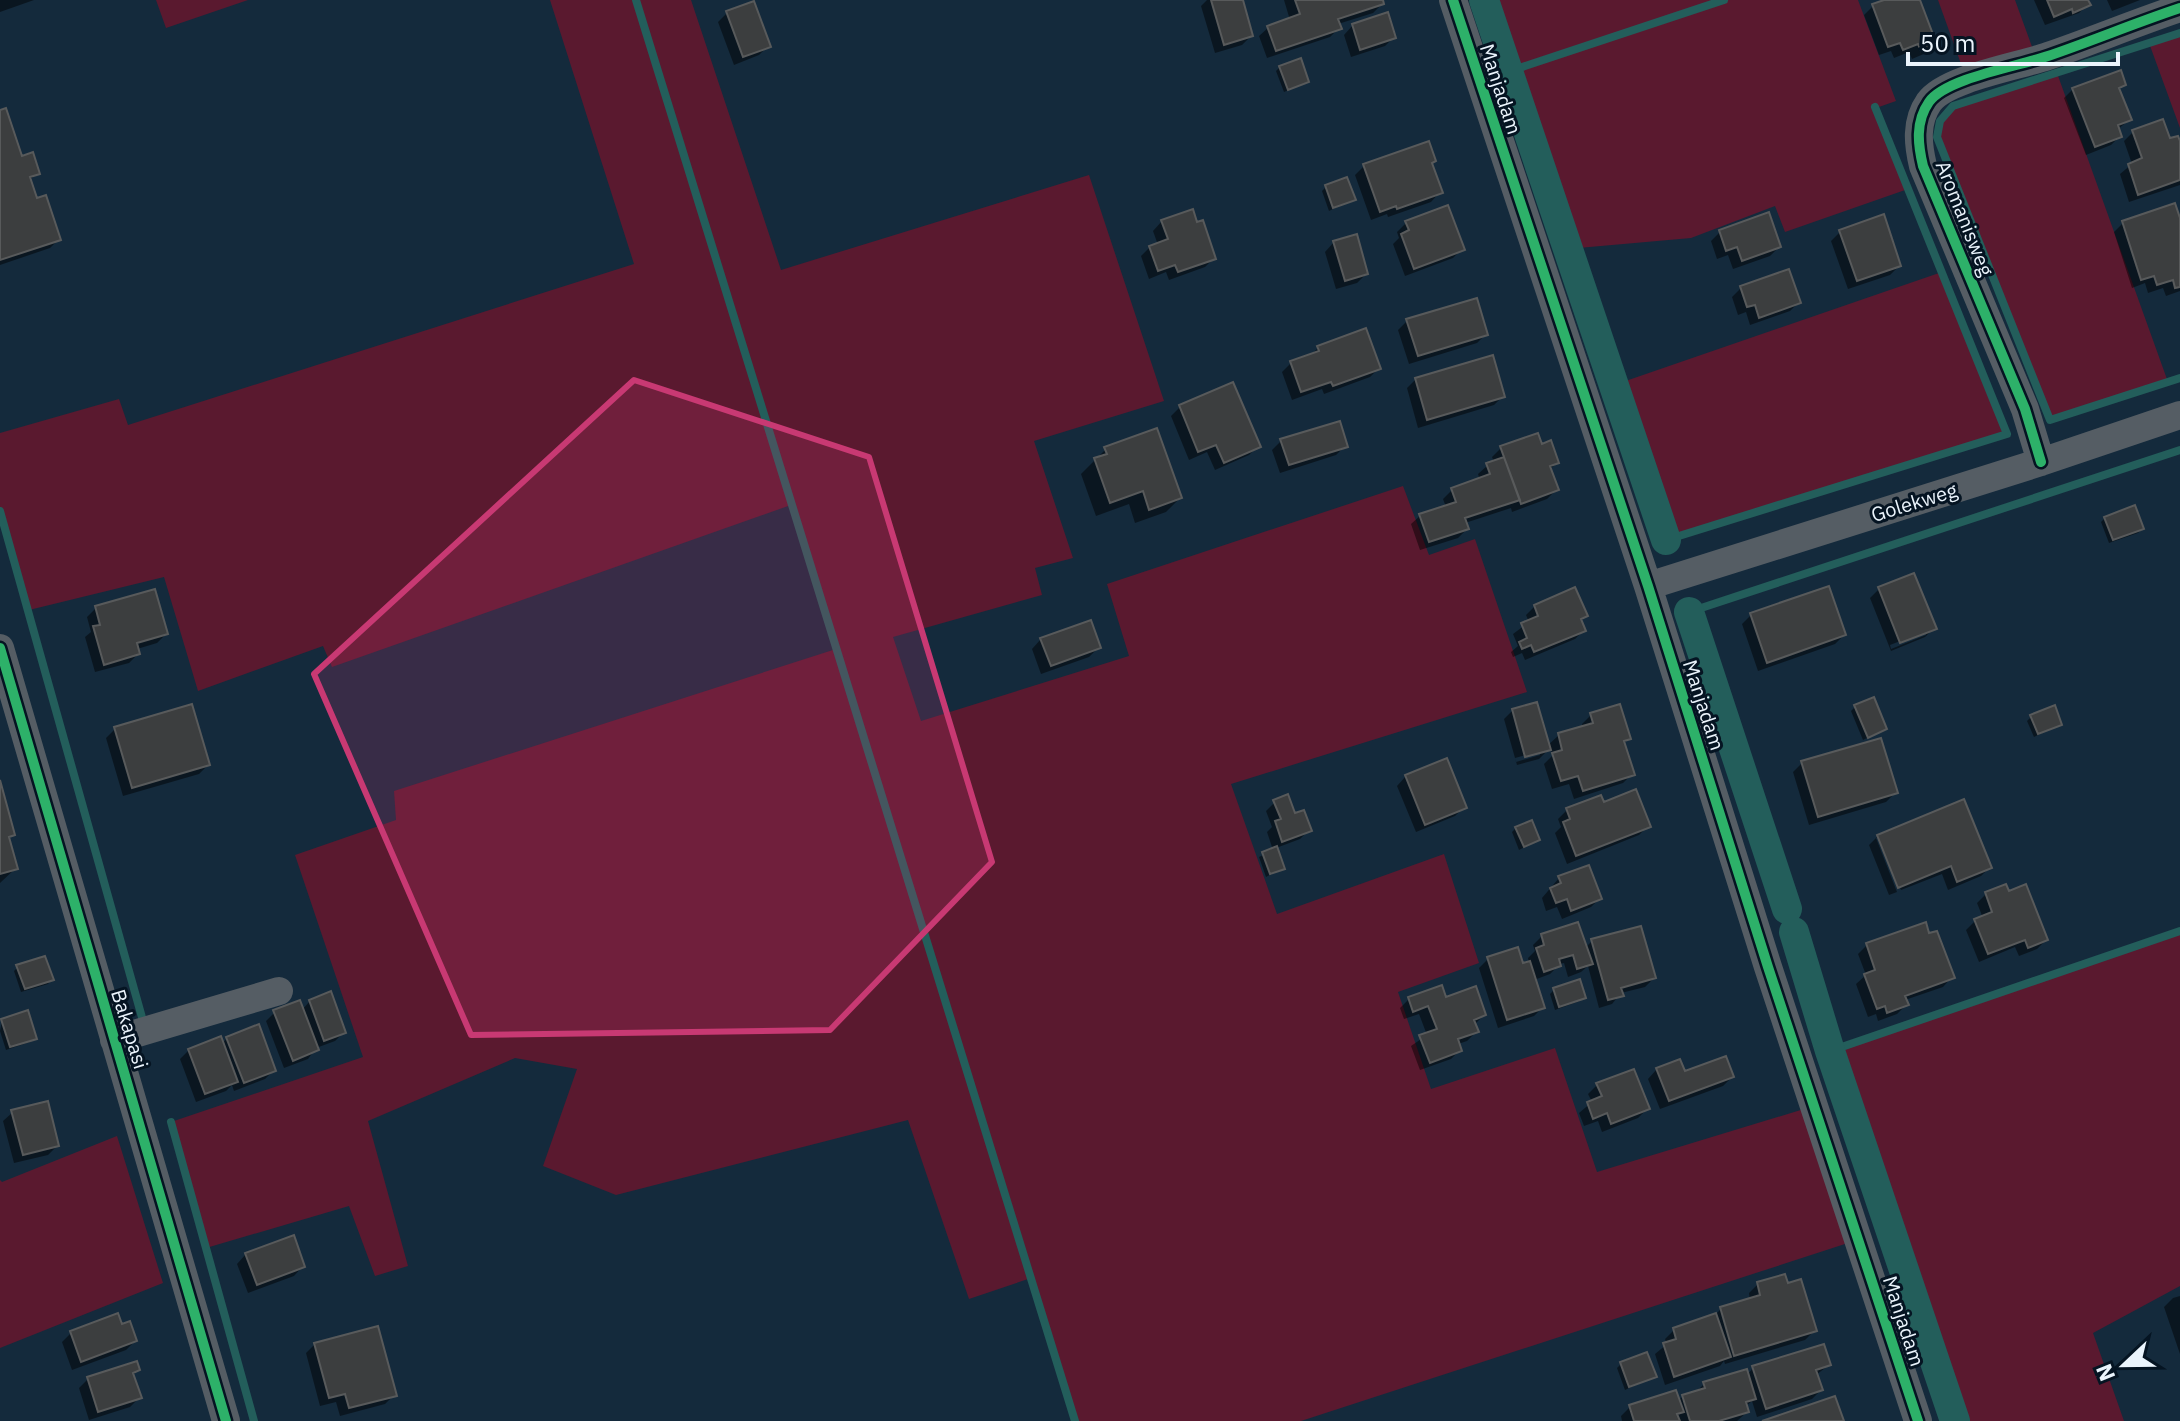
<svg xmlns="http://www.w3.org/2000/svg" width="2180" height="1421" font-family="'IBM Plex Sans',sans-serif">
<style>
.green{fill:#5a192f}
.shadow{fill:#0007;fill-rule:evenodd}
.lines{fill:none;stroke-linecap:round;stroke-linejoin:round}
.stream{stroke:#235e5b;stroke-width:8}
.canal{stroke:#235e5b;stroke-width:30}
.building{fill:#3c3e3f;stroke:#585a5b;stroke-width:2}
.minor{stroke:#555d64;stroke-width:28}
.cycleway-casing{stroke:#051422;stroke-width:15}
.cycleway{stroke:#2db169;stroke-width:10}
.marked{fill:#c83973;fill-opacity:0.2;stroke:#c83973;stroke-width:6;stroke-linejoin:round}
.labels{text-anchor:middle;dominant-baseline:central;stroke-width:6;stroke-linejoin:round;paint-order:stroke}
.street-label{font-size:20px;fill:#ebf4fc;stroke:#051422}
</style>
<rect width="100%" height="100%" fill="#142a3c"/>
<!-- green -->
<path class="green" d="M 156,0 L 248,0 L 166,28 Z
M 550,0 L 691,0 L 781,270 L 1089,175 L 1164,401 L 1034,441 L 1073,558 L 1035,568 L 1042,595 L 893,637 L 921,721 L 1129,656 L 1107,584 L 1403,486 L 1429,555 L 1475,539 L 1527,692 L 1231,784 L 1277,914 L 1444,854 L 1479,963 L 1398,992 L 1431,1089 L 1555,1048 L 1597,1172 L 1804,1109 L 1848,1243 L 1301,1421 L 1075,1421 L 1031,1278 L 969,1299 L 908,1120 L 616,1195 L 543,1166 L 577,1069 L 515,1058 L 368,1121 L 408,1266 L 375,1276 L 349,1206 L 206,1248 L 171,1122 L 363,1057 L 295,855 L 396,820 L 394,791 L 836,649 L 791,505 L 332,667 L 323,646 L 198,691 L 164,577 L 29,610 L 0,511 L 0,433 L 119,399 L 128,425 L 634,264 Z
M 1484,0 L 1858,0 L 1896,101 L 1876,108 L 1908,189 L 1785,232 L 1775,206 L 1691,238 L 1567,249 Z
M 1938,0 L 2015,0 L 2035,55 L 1965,75 Z
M 2180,33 L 2180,128 L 2149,43 Z
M 2057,73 L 2168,382 L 2050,420 L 1937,137 L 1940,121 L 1953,106 Z
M 1942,272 L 2007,434 L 1666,540 L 1614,385 Z
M 2180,931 L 2180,1286 L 2093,1333 L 2124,1421 L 1955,1421 L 1830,1051 Z
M 117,1136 L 163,1283 L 0,1348 L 0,1180 L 2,1182 Z"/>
<!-- shadow -->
<path class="shadow" d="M 0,0 L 34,0 L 0,12 Z
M 1207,0 L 1240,0 L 1251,36 L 1242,45 L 1215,53 L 1201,6 Z
M 1284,0 L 1381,0 L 1382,4 L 1373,13 L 1338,24 L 1339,28 L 1330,37 L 1267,58 L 1259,36 L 1269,27 L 1290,20 Z
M 1889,0 L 1918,0 L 1935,44 L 1926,53 L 1912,59 L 1909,52 L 1894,58 L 1891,51 L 1879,55 L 1864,15 L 1873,6 Z
M 2034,0 L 2086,0 L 2088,4 L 2079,13 L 2045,25 Z
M 2107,0 L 2140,0 L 2112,11 Z
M 727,13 L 768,46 L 759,55 L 734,65 L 718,22 Z
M 1353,25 L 1394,37 L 1385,46 L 1351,57 L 1344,35 Z
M 1280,67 L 1307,82 L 1284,92 L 1276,71 Z
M 2124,84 L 2118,90 L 2129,120 L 2117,130 L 2120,136 L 2111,145 L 2086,155 L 2064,98 L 2073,89 Z
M 0,112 L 21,158 L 37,173 L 29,181 L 36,201 L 59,239 L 50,248 L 0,265 Z
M 2133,132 L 2169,141 L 2180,147 L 2180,185 L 2129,202 L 2120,174 L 2132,164 L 2124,141 Z
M 1431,164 L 1440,192 L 1431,202 L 1388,217 L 1387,214 L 1371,220 L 1355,175 L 1364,166 Z
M 1326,187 L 1353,199 L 1329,211 L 1322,191 Z
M 1162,221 L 1214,258 L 1205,267 L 1169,280 L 1166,272 L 1149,279 L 1141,256 L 1150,247 L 1158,245 L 1153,231 Z
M 1406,223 L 1462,249 L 1453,258 L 1405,276 L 1393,244 L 1399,238 L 1397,232 Z
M 2123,223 L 2180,224 L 2180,291 L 2166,296 L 2163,288 L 2148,293 L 2145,283 L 2132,288 L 2114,232 Z
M 1720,232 L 1779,247 L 1770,256 L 1733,269 L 1728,255 L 1717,259 L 1711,241 Z
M 1840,232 L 1899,266 L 1890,275 L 1848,289 L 1831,241 Z
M 1334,242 L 1366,274 L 1357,283 L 1336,289 L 1325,252 Z
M 1741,288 L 1799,302 L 1790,311 L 1750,325 L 1746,312 L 1738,315 L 1732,297 Z
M 1407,321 L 1486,334 L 1477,343 L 1409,364 L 1398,330 Z
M 1318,348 L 1379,368 L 1370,377 L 1324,394 L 1322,389 L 1292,400 L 1282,372 L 1291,363 L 1310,356 Z
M 1416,379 L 1503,396 L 1494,405 L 1418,428 L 1407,388 Z
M 1180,407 L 1258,446 L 1249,455 L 1215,470 L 1207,452 L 1189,460 L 1171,416 Z
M 1281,441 L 1345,446 L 1336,455 L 1280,473 L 1272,450 Z
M 1541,446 L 1557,463 L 1549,470 L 1556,490 L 1547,499 L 1512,512 L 1511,508 L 1465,523 L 1467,529 L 1458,538 L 1420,550 L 1411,524 L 1421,515 L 1446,507 L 1443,499 L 1452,490 L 1480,480 L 1478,474 L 1488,465 L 1494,462 L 1492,457 L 1501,448 Z
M 1106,449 L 1180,498 L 1166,512 L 1135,523 L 1129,504 L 1096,516 L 1081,474 Z
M 2105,518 L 2142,529 L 2138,533 L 2109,543 L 2101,522 Z
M 1879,589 L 1934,628 L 1925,637 L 1891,651 L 1870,598 ZM 1926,631 L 1926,635 L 1891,649 L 1890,645 Z
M 1535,606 L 1585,616 L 1580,621 L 1584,630 L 1575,639 L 1525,660 L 1522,653 L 1513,657 L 1511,652 L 1518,646 L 1513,634 L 1529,622 L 1526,615 Z
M 96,608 L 166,634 L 157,643 L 137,649 L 138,654 L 129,663 L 95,672 L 85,637 L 91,632 L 87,617 Z
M 1751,615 L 1844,635 L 1835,644 L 1758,671 L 1742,624 Z
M 1041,639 L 1098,648 L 1089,657 L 1041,674 L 1032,649 Z
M 1855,707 L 1884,729 L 1863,740 L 1851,711 Z
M 1513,710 L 1547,746 L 1559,735 L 1583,728 L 1582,724 L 1591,715 L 1629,738 L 1623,744 L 1632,774 L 1623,783 L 1574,799 L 1569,784 L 1552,789 L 1544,764 L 1553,755 L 1550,748 L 1539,759 L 1517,765 L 1504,719 ZM 1540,751 L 1540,755 L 1516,762 L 1515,758 Z
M 2031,717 L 2060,724 L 2034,737 L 2027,721 Z
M 115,729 L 208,765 L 199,774 L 123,796 L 106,738 Z
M 1802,763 L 1895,793 L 1886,802 L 1809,825 L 1793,772 Z
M 1406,776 L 1464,807 L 1455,816 L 1416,832 L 1397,786 Z
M 0,788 L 13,834 L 8,839 L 16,868 L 0,883 Z
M 1275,802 L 1309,830 L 1300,839 L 1276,848 L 1283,868 L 1266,877 L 1259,857 L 1273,850 L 1267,832 L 1272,827 L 1266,811 Z
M 1603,804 L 1648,826 L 1639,835 L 1567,864 L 1555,833 L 1561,827 L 1558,819 L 1567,810 Z
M 1516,828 L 1538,840 L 1519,850 L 1512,832 Z
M 1878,836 L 1990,867 L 1981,876 L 1948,890 L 1942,874 L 1901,890 L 1880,838 L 1876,838 Z
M 1876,838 L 1897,892 L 1889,895 L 1869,845 Z
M 1559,878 L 1600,898 L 1591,907 L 1562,919 L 1557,907 L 1546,911 L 1542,898 Z
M 1986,894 L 2046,940 L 2037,949 L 2019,956 L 2015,947 L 1979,962 L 1966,930 L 1975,921 L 1983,918 L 1977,903 Z
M 1542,936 L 1585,948 L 1592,941 L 1654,978 L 1645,987 L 1621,993 L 1612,1004 L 1599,1008 L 1588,966 L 1581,972 L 1568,977 L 1564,963 L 1560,964 L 1550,974 L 1534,980 L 1543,1007 L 1534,1016 L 1498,1028 L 1479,968 L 1488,959 L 1522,965 L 1529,963 L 1528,958 L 1535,951 L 1533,945 Z
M 1867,945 L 1952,977 L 1943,987 L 1905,1000 L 1906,1005 L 1897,1014 L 1878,1021 L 1876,1014 L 1868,1017 L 1856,984 L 1866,975 L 1858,954 Z
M 18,967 L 51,980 L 48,984 L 21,992 L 14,971 Z
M 1554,990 L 1584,997 L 1580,1001 L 1555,1010 L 1550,994 Z
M 1409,999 L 1445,1000 L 1484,1015 L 1474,1025 L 1476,1032 L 1467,1041 L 1458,1044 L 1460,1050 L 1451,1059 L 1420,1070 L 1411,1046 L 1427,1035 L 1419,1014 L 1404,1019 L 1400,1008 Z
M 310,1001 L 344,1032 L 335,1041 L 316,1048 L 308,1059 L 284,1068 L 266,1021 L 275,1012 L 302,1010 Z
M 2,1021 L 34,1038 L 30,1042 L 6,1050 L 0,1031 Z
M 227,1038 L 274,1070 L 265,1079 L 234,1091 L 232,1085 L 226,1091 L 196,1102 L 180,1059 L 189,1050 L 222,1044 Z
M 1657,1069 L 1684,1074 L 1732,1077 L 1723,1086 L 1660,1109 L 1648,1079 Z
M 1597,1085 L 1647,1109 L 1638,1118 L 1602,1132 L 1598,1121 L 1584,1126 L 1579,1113 L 1592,1102 L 1588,1094 Z
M 13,1112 L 57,1146 L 48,1155 L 14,1163 L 3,1121 Z
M 246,1254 L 303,1266 L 294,1276 L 248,1293 L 237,1264 Z
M 1758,1284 L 1814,1331 L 1805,1340 L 1725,1364 L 1724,1361 L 1720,1366 L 1665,1385 L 1655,1354 L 1667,1344 L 1665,1339 L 1674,1330 L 1713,1317 L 1721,1309 L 1750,1300 L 1749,1293 Z
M 2180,1296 L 2180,1354 L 2164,1307 L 2173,1298 Z
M 120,1326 L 135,1341 L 126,1350 L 72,1370 L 62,1342 L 71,1333 Z
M 315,1344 L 394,1395 L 385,1404 L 340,1416 L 336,1402 L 320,1406 L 306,1353 Z
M 1621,1364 L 1654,1376 L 1625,1390 L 1617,1368 Z
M 1829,1365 L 1816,1375 L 1821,1390 L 1812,1399 L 1757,1417 L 1752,1401 L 1745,1407 L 1747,1412 L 1737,1421 L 1622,1421 L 1621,1416 L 1630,1407 L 1678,1401 L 1683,1396 L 1695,1393 L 1704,1384 L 1747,1375 L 1753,1368 Z
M 138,1370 L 132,1376 L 139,1398 L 130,1407 L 89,1420 L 79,1388 L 88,1379 Z"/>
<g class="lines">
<!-- stream -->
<path class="stream" d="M 636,0 L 1075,1421
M 2180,33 L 1953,106 L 1940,121 L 1937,137 L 2050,420 L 2180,378
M 1507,72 L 1724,0
M 0,511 L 143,1021
M 1666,540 L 2007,434 L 1875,107
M 1689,612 L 2180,450
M 1830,1051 L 2180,931
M 171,1122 L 254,1421"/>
<!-- canal -->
<path class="canal" d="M 1484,0 L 1666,540
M 1689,612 L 1787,909
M 1794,932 L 1830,1051 L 1955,1421"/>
</g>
<!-- building -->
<path class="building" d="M 1211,0 L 1243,0 L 1253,36 L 1224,45 Z
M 1295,0 L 1383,0 L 1384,4 L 1338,19 L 1342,29 L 1276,51 L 1267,26 L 1300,14 Z
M 1884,0 L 1920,0 L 1937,45 L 1921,51 L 1918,44 L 1903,50 L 1900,43 L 1888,47 L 1872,4 Z
M 2047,0 L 2088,0 L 2091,5 L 2073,13 L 2072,9 L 2054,17 Z
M 754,1 L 771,47 L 743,57 L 726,11 Z
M 1388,12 L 1396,38 L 1360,50 L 1352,24 Z
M 1301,58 L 1309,82 L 1288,90 L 1279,66 Z
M 2121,70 L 2126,85 L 2119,88 L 2132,120 L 2118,125 L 2122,137 L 2095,147 L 2072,88 Z
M 6,108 L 22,156 L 33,152 L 40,174 L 30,177 L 37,198 L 46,195 L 61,240 L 0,260 L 0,110 Z
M 2163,119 L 2170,138 L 2178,136 L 2180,141 L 2180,180 L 2138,195 L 2128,164 L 2142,158 L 2132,130 Z
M 1429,141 L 1436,161 L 1432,163 L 1443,193 L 1397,209 L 1396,206 L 1380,212 L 1363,164 Z
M 1347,177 L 1356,200 L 1333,208 L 1325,185 Z
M 2175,203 L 2180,218 L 2180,287 L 2175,288 L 2173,280 L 2157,285 L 2154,276 L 2141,280 L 2122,221 Z
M 1448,205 L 1465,250 L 1414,269 L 1401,234 L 1409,230 L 1405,221 Z
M 1193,209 L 1197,222 L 1203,220 L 1216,259 L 1178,272 L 1175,265 L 1158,271 L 1149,246 L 1168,239 L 1161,220 Z
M 1769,212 L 1781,247 L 1742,261 L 1737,247 L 1726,251 L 1719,230 Z
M 1884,214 L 1901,266 L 1857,281 L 1839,230 Z
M 1357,234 L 1368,274 L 1345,281 L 1333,241 Z
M 1789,269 L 1801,303 L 1759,318 L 1755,305 L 1747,307 L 1740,286 Z
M 1477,298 L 1488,335 L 1418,356 L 1406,319 Z
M 1366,328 L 1381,369 L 1333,386 L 1331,382 L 1301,392 L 1290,361 L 1319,351 L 1317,346 Z
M 1493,355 L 1505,397 L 1427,420 L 1415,378 Z
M 1233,382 L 1261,447 L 1224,463 L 1216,445 L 1198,452 L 1179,405 Z
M 1340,421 L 1348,447 L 1289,465 L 1280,439 Z
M 1157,428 L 1182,498 L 1149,510 L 1143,491 L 1110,503 L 1094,458 L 1107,454 L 1104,447 Z
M 1538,433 L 1542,444 L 1551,440 L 1559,463 L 1550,466 L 1559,490 L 1521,504 L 1500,446 Z
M 1504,457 L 1520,500 L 1465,518 L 1469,529 L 1429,542 L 1419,514 L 1456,502 L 1451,488 L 1490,474 L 1486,463 Z
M 2135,505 L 2144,529 L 2113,540 L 2104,517 Z
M 1914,573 L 1937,629 L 1900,643 L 1878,587 Z
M 1829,586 L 1846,635 L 1767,663 L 1750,613 Z
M 1575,587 L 1588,616 L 1581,619 L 1586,631 L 1534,652 L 1531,645 L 1522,649 L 1519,642 L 1527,638 L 1521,623 L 1538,616 L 1534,605 Z
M 155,589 L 168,634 L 137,643 L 140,654 L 104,665 L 93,626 L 100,625 L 95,606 Z
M 1091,620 L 1101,648 L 1051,666 L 1040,638 Z
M 1874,697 L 1887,729 L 1868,738 L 1854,705 Z
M 1537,702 L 1551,750 L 1525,757 L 1512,709 Z
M 192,704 L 210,765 L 132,788 L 114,727 Z
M 1620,704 L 1631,739 L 1624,741 L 1635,775 L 1583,791 L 1578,776 L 1561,781 L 1552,753 L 1562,750 L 1558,733 L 1593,723 L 1590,713 Z
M 2055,705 L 2062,725 L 2038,734 L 2030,715 Z
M 1881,738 L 1898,793 L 1818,817 L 1801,761 Z
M 1447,758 L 1467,808 L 1425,825 L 1405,775 Z
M 0,780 L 15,835 L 9,837 L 18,869 L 0,874 Z
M 1636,789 L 1651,827 L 1576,856 L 1563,822 L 1570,819 L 1566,808 L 1601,795 L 1604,802 Z
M 1288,794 L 1295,813 L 1304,810 L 1312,831 L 1282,842 L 1275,821 L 1281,819 L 1273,800 Z
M 1964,799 L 1992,868 L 1957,882 L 1951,866 L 1898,888 L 1877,835 Z
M 1532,820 L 1540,840 L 1524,847 L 1515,827 Z
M 1277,846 L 1285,869 L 1270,874 L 1262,852 Z
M 1589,865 L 1602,899 L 1571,911 L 1567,899 L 1556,903 L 1550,888 L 1561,883 L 1558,876 Z
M 2006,884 L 2009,891 L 2026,884 L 2048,940 L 2028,948 L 2025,940 L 1988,954 L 1974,919 L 1992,912 L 1985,892 Z
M 1578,922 L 1593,964 L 1577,969 L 1573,955 L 1559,959 L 1561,966 L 1544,972 L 1536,948 L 1544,945 L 1541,934 Z
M 1926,922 L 1929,933 L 1937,931 L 1955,978 L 1905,996 L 1909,1005 L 1887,1013 L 1885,1006 L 1877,1009 L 1864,974 L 1875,970 L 1866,943 Z
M 1641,926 L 1656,978 L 1621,988 L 1624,996 L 1608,1000 L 1591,939 Z
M 1518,947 L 1523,963 L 1530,961 L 1545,1008 L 1507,1020 L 1487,957 Z
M 45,956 L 54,980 L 25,989 L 16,965 Z
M 1580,979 L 1586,998 L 1559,1007 L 1553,988 Z
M 1442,985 L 1446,997 L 1476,986 L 1486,1015 L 1474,1020 L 1479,1032 L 1458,1039 L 1462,1051 L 1430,1063 L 1419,1035 L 1437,1029 L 1428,1006 L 1413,1012 L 1408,997 Z
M 331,991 L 346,1033 L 324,1041 L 309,1000 Z
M 300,1000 L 319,1050 L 293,1061 L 273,1010 Z
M 28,1010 L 37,1039 L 10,1047 L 1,1019 Z
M 259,1024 L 276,1071 L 244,1083 L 226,1037 Z
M 221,1036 L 238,1082 L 205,1094 L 188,1049 Z
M 1726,1056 L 1734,1077 L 1669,1101 L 1656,1068 L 1680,1059 L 1685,1071 Z
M 1634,1069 L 1650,1109 L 1611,1124 L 1607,1113 L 1593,1119 L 1587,1102 L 1602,1096 L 1596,1083 Z
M 48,1101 L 59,1146 L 23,1155 L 11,1110 Z
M 294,1235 L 305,1267 L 257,1285 L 245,1253 Z
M 1785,1274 L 1788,1283 L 1801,1279 L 1817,1331 L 1734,1356 L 1720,1307 L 1760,1295 L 1757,1282 Z
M 118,1313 L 122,1324 L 130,1321 L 137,1341 L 81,1362 L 70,1331 Z
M 1716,1313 L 1731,1357 L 1674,1377 L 1663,1343 L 1676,1339 L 1673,1328 Z
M 378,1326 L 397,1396 L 349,1408 L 345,1394 L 329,1398 L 314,1343 Z
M 1824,1344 L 1831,1365 L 1816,1370 L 1823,1390 L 1766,1409 L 1752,1366 Z
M 1647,1352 L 1657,1377 L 1629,1387 L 1620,1362 Z
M 137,1361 L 140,1370 L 133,1373 L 142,1398 L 98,1412 L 87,1377 Z
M 1747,1369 L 1756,1399 L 1746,1402 L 1749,1412 L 1719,1421 L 1690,1421 L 1682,1395 L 1705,1388 L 1703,1382 Z
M 1676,1390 L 1684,1412 L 1677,1414 L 1680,1421 L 1634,1421 L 1629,1405 Z
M 1835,1396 L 1844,1421 L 1762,1421 Z"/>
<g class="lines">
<!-- minor -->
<path class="minor" d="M 1453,0 L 1648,586 L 1768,967 L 1918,1421
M 2041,462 L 2025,409 L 1923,166 C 1918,145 1915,122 1929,102 C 1946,78 2020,66 2048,56 C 2092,41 2135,23 2180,8
M 1648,586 L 2041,462 L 2180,415
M 0,648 L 226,1421
M 114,1040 L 279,991"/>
<!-- cycleway casing -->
<g class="cycleway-casing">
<path id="cycleway" d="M 1453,0 L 1648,586 L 1768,967 L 1918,1421
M 2041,462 L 2025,409 L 1923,166 C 1918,145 1915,122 1929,102 C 1946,78 2020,66 2048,56 C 2092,41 2135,23 2180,8
M 0,648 L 226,1421"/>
</g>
<!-- cycleway -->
<use href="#cycleway" class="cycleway"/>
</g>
<!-- marked area -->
<path class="marked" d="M 634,380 L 869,457 L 992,862 L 830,1030 L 471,1035 L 314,674 Z"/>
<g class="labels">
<!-- street labels -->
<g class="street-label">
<text transform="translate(1501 89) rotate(72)">Manjadam</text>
<text transform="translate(1965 218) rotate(68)">Aromanisweg</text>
<text transform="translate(1914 502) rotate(-17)">Golekweg</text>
<text transform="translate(1704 705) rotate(72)">Manjadam</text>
<text transform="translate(130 1029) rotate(73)">Bakapasi</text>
<text transform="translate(1904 1321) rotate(72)">Manjadam</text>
</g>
</g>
<!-- north arrow -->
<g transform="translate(2124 1365) rotate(248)" stroke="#051422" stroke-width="6" paint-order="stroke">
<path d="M0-6L14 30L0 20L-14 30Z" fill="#ebf4fc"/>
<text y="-12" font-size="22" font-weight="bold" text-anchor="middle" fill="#ebf4fc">N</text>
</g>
<!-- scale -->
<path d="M1908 52v12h210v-12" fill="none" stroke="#ebf4fc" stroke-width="4"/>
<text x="1920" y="52" font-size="24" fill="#ebf4fc" stroke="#051422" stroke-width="6" paint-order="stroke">50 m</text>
</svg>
